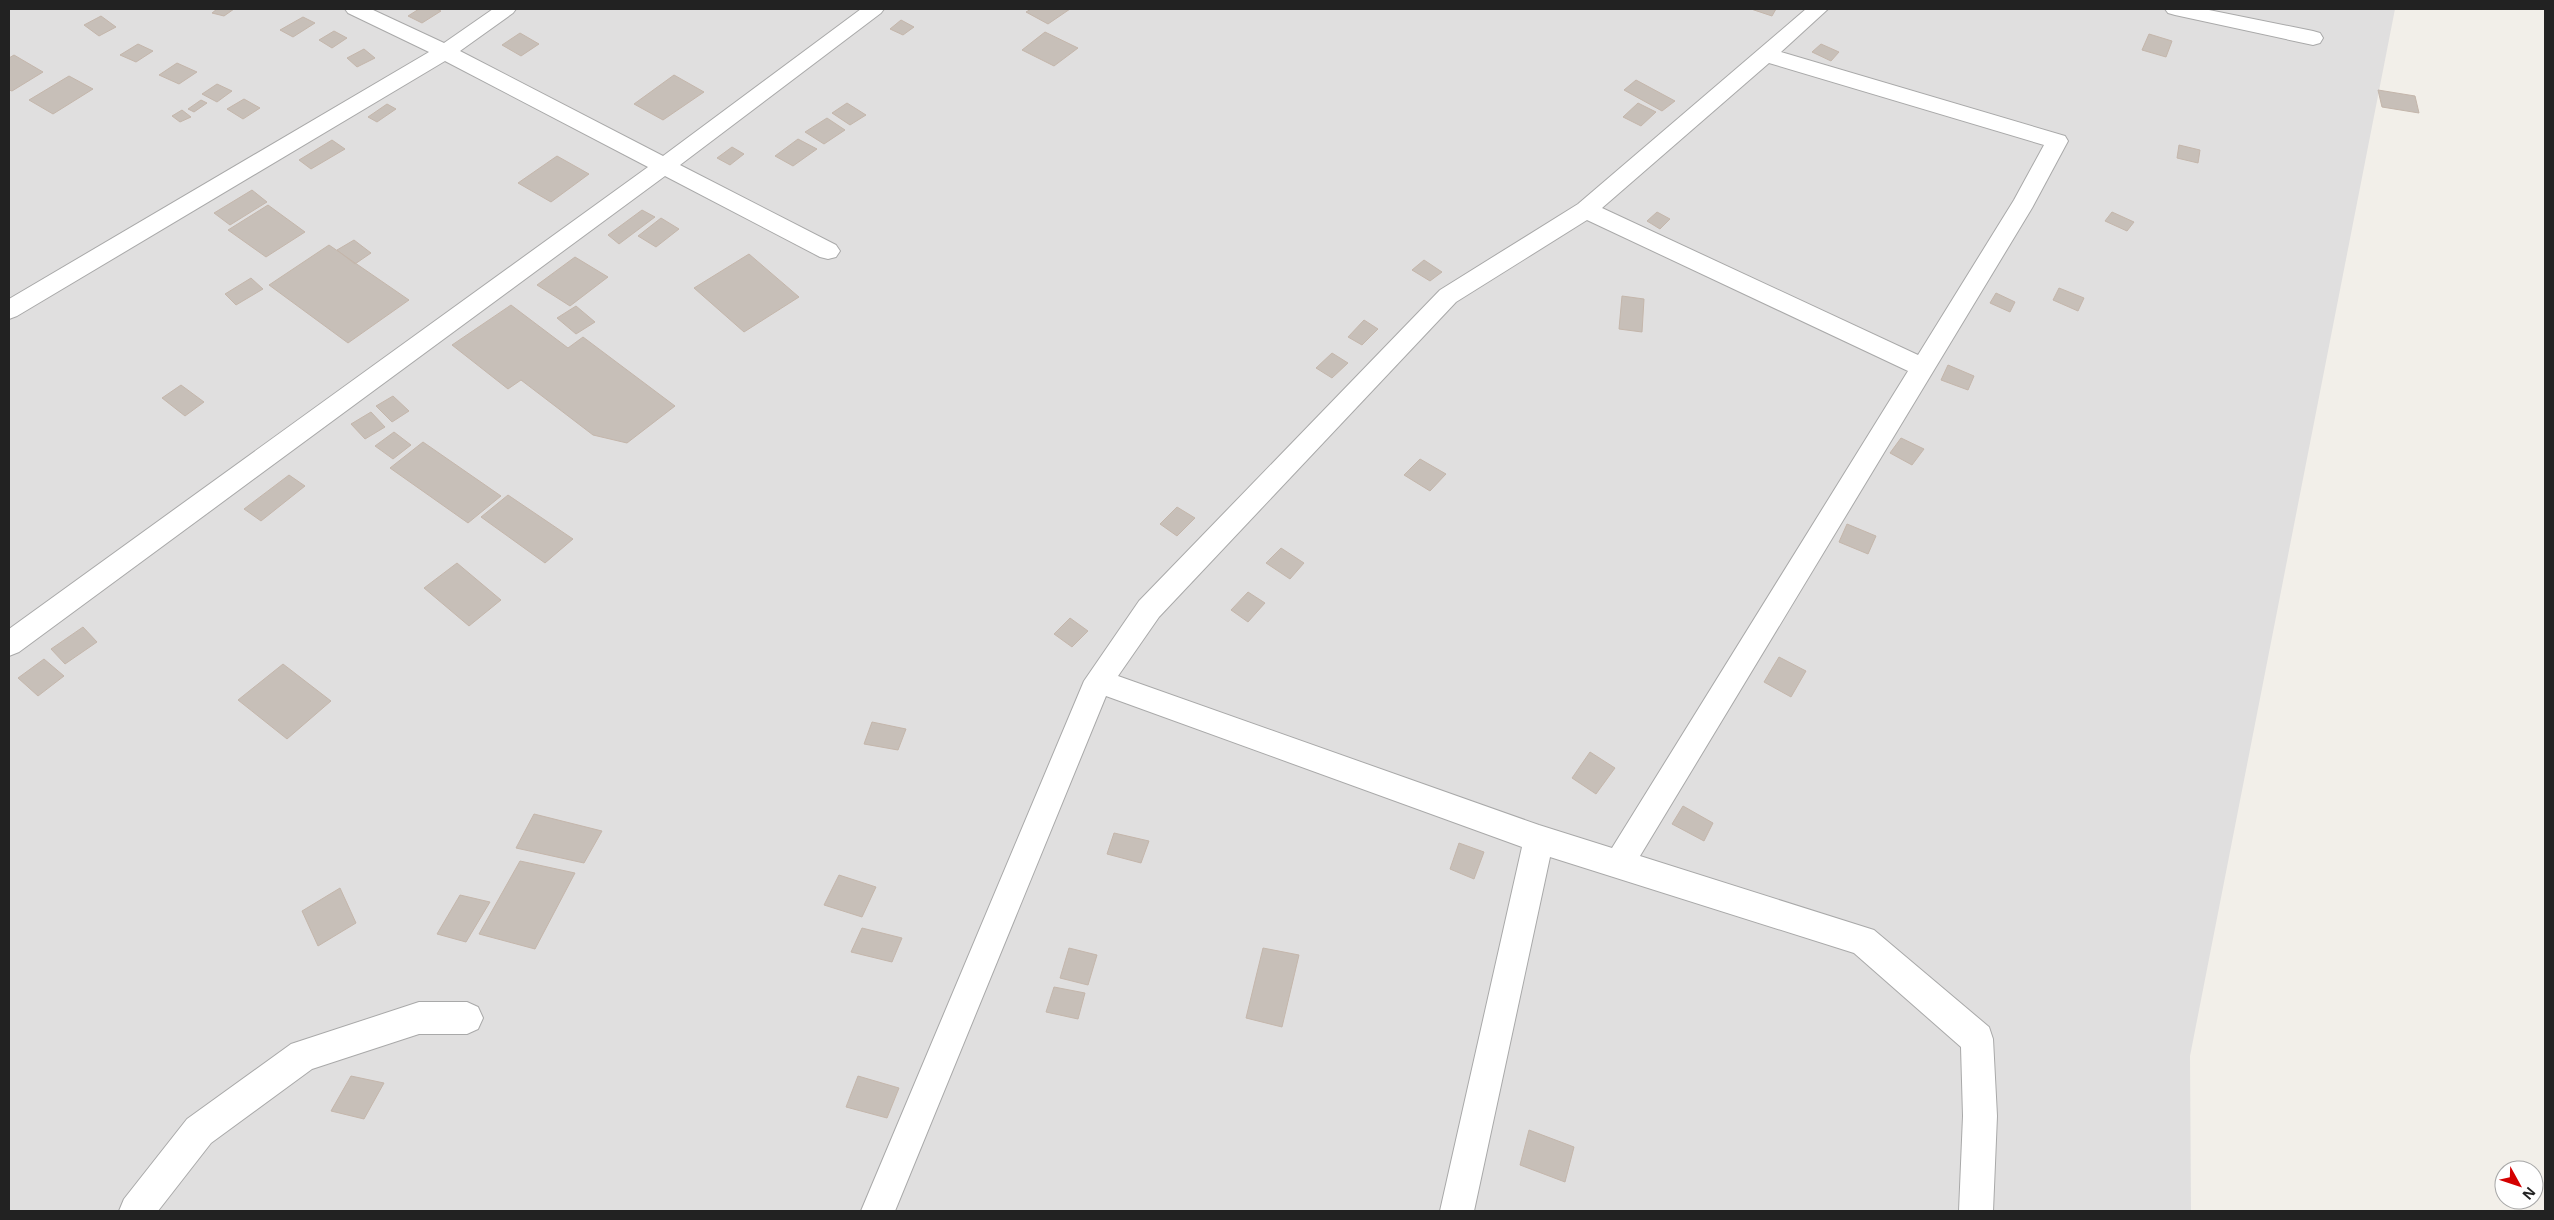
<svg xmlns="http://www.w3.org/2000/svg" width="2554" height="1220" font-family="'Noto Sans',sans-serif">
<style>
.residential{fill:#e0dfdf}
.building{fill:#c7bfb8;stroke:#c4b6ab}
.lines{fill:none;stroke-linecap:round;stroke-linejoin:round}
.minor-casing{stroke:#a9a9a9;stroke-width:2}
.minor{fill:#fff;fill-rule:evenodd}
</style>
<rect width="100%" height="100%" fill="#f2efe9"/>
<!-- residential -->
<path class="residential" d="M 9,9 L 2395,9 L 2190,1056 L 2191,1211 L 9,1211 Z"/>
<!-- building -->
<path class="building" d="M 217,9 L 234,9 L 224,16 L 212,13 Z
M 419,9 L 436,9 L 441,11 L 422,23 L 408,16 Z
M 1031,9 L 1070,9 L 1048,24 L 1026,12 Z
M 1751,9 L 1776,9 L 1772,16 Z
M 101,16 L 116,27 L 99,36 L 84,25 Z
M 303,17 L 315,23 L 293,37 L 280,30 Z
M 901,20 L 914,27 L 903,35 L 890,29 Z
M 334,31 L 347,38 L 332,48 L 319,40 Z
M 1045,32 L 1078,48 L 1054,66 L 1022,50 Z
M 520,33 L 539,44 L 521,56 L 502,45 Z
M 2149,34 L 2172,41 L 2166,57 L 2142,50 Z
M 138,44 L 153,51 L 136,62 L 120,55 Z
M 1821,44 L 1839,52 L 1831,61 L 1812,52 Z
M 364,49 L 375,58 L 357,67 L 347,58 Z
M 14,55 L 43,72 L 12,91 L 9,90 L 9,58 Z
M 177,63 L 197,72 L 179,84 L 159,75 Z
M 674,75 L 704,92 L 663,120 L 634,104 Z
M 69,76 L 93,89 L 53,114 L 29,100 Z
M 1636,80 L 1675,101 L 1662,111 L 1624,90 Z
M 217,84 L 232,91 L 217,102 L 202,94 Z
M 2378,90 L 2415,96 L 2419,113 L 2382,107 Z
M 244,99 L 260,108 L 243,119 L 227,109 Z
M 201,100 L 207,103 L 194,112 L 188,109 Z
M 847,103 L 866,115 L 850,125 L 832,113 Z
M 1638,103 L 1656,112 L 1641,126 L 1623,117 Z
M 387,104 L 396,109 L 377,122 L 368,117 Z
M 182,110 L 191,117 L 180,122 L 172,116 Z
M 827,118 L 845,130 L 824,144 L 805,132 Z
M 798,139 L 817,149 L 793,166 L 775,156 Z
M 332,140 L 345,149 L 311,169 L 299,160 Z
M 2179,145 L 2200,150 L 2198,163 L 2177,158 Z
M 732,147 L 744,154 L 730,165 L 717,158 Z
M 557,156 L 589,174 L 551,202 L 518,183 Z
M 252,190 L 267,202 L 230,225 L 214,213 Z
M 268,205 L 305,232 L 266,257 L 228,230 Z
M 642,210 L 655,217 L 619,244 L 608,235 Z
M 1657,212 L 1670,219 L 1660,229 L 1647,221 Z
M 2112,212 L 2134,222 L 2127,231 L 2105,221 Z
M 661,218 L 679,229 L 656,247 L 638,236 Z
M 354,240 L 371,253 L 355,264 L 337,250 Z
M 329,245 L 409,300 L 348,343 L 269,285 Z
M 749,254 L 799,297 L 744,332 L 694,288 Z
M 575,257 L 608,277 L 570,306 L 537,285 Z
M 1424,260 L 1442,272 L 1430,281 L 1412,270 Z
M 251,278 L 263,289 L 236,305 L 225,294 Z
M 2059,288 L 2084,298 L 2078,311 L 2053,300 Z
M 1996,293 L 2015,302 L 2010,312 L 1990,303 Z
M 1622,296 L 1644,299 L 1642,332 L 1619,329 Z
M 511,305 L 568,348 L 583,337 L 675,406 L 627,443 L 593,435 L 521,380 L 508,389 L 452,345 Z
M 576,306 L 595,322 L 576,334 L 557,318 Z
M 1364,320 L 1378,329 L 1362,345 L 1348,337 Z
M 1332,353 L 1348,363 L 1332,378 L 1316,368 Z
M 1948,365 L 1974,376 L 1968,390 L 1941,380 Z
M 181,385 L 204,402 L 185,416 L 162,398 Z
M 393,396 L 409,411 L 392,422 L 376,406 Z
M 371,412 L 385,427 L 365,439 L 351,424 Z
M 394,432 L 411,445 L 393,459 L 375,446 Z
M 1901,438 L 1924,449 L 1912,465 L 1890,453 Z
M 423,442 L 501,496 L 468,523 L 390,468 Z
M 1420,459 L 1446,474 L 1430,491 L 1404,475 Z
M 289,475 L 305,486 L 261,521 L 244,509 Z
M 508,495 L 573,539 L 545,563 L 481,517 Z
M 1177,507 L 1195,518 L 1177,536 L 1160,524 Z
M 1847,524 L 1876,536 L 1868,554 L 1839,542 Z
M 1281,548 L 1304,563 L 1290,579 L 1266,563 Z
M 457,563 L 501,600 L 469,626 L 424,588 Z
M 1248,592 L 1265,603 L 1248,622 L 1231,610 Z
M 1070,618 L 1088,631 L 1072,647 L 1054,634 Z
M 83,627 L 97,642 L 65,664 L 51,649 Z
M 1779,657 L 1806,671 L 1791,697 L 1764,682 Z
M 44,659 L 64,676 L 38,696 L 18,678 Z
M 283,664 L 331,701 L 287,739 L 238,700 Z
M 872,722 L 906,729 L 898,750 L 864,744 Z
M 1590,752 L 1615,768 L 1596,794 L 1572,778 Z
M 1683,806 L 1713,823 L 1704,841 L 1672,824 Z
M 534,814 L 602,831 L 584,863 L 516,848 Z
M 1114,833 L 1149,841 L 1141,863 L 1107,854 Z
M 1459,843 L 1484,852 L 1474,879 L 1450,869 Z
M 520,861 L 575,873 L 535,949 L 479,934 Z
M 839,875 L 876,887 L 862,917 L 824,905 Z
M 340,888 L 356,923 L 318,946 L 302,911 Z
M 460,895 L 490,902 L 466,942 L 437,934 Z
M 862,928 L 902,938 L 892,962 L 851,952 Z
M 1069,948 L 1097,955 L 1088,985 L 1060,978 Z
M 1263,948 L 1299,955 L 1282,1027 L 1246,1018 Z
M 1054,987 L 1085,993 L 1078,1019 L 1046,1012 Z
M 351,1076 L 384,1083 L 364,1119 L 331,1111 Z
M 858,1076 L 899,1088 L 887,1118 L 846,1107 Z
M 1529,1130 L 1574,1147 L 1565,1182 L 1520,1165 Z"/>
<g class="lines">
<!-- minor casing -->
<g class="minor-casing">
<path id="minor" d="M 345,9 L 371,9 L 444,43 L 493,9 L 516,9 L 513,13 L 460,51 L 663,156 L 861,9 L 884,9 L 881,13 L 680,165 L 836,245 L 840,251 L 836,257 L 828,259 L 820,257 L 665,176 L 19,652 L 9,656 L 9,629 L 648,167 L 445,61 L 17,316 L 9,319 L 9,299 L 429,52 L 348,13 Z
M 1806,9 L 1828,9 L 1781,52 L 2065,136 L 2068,141 L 2032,208 L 1640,856 L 1874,930 L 1989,1027 L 1993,1039 L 1997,1116 L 1993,1211 L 1959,1211 L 1963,1116 L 1961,1047 L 1854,953 L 1550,857 L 1474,1211 L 1440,1211 L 1522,847 L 1106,696 L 895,1211 L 861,1211 L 1084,681 L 1139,601 L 1440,290 L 1578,204 ZM 1769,63 L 2044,145 L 2014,200 L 1918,355 L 1602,208 ZM 1587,220 L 1908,371 L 1612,848 L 1539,825 L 1118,676 L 1159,617 L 1456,302 Z
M 2165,9 L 2204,9 L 2313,31 L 2320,33 L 2323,38 L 2320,43 L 2313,45 L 2175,15 L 2168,13 Z
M 419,1002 L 467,1002 L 478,1007 L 483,1018 L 478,1029 L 467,1034 L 419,1034 L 312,1069 L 211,1143 L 158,1211 L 119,1211 L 124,1199 L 187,1119 L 291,1044 Z"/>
</g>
<!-- minor -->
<use href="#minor" class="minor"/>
</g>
<!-- border -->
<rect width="2554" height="1220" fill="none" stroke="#222222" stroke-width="20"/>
<!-- north arrow -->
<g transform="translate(2519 1185) rotate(130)"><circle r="24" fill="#ffffff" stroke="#a7a7a7"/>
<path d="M0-4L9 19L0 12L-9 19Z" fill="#d40000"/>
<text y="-8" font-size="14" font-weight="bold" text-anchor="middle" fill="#222222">N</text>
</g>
</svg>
